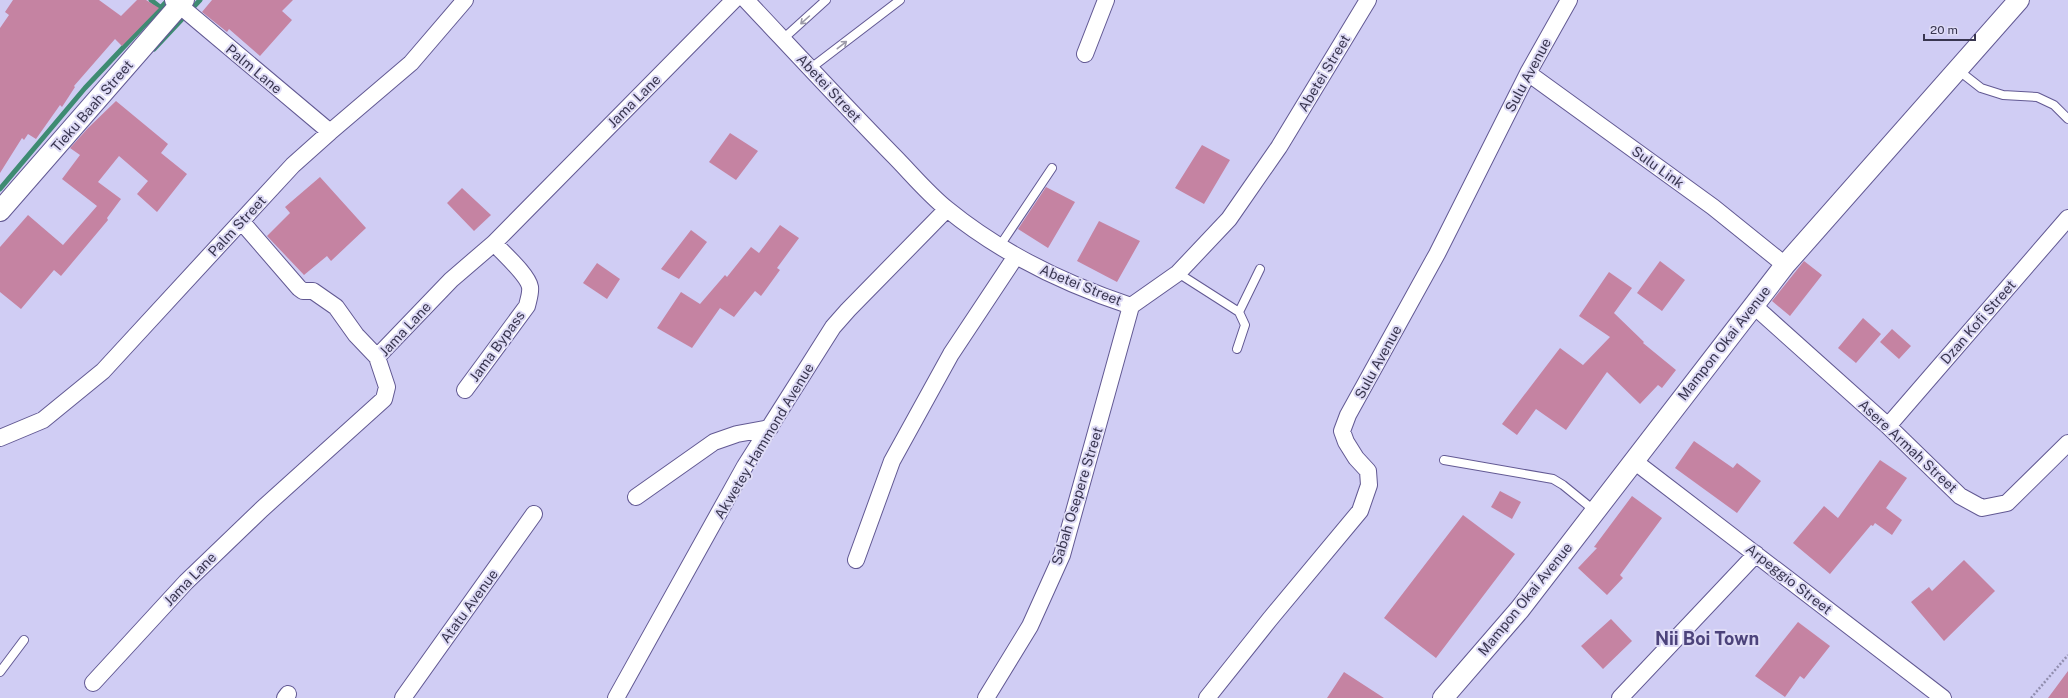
<svg xmlns="http://www.w3.org/2000/svg" width="2068" height="698" font-family="'Public Sans',sans-serif">
<style>
.lines{fill:none;stroke-linecap:round;stroke-linejoin:round}
.stream{stroke:#3e8b72;stroke-width:5}
.building{fill:#c583a2}
.service-casing{stroke:#625993;stroke-width:10}
.minor-casing{stroke:#625993;stroke-width:18}
.tertiary-casing{stroke:#625993;stroke-width:22}
.path{stroke:#908dae;stroke-width:2.5;stroke-dasharray:2 2;stroke-linecap:butt}
.service{stroke:#fff;stroke-width:8}
.minor{stroke:#fff;stroke-width:16}
.tertiary{stroke:#fff;stroke-width:20}
.oneway{stroke:#9c9aa8}
.labels{text-anchor:middle;dominant-baseline:central;stroke-width:4;stroke-linejoin:round;paint-order:stroke}
.street-label{font-size:14px;fill:#393650;stroke:#dedbf6}
.district-label{font-size:18px;font-weight:bold;fill:#4c437b;stroke:#dedbf6}
</style>
<rect width="100%" height="100%" fill="#d0cdf4"/>
<g class="lines">
<!-- stream -->
<path class="stream" d="M 151,0 L 161,8
M 154,49 L 200,0
M 0,189 L 85,88 L 168,0"/>
</g>
<!-- building -->
<path class="building" d="M 13,0 L 99,0 L 121,16 L 137,0 L 146,0 L 159,8 L 122,46 L 115,39 L 74,86 L 75,87 L 62,107 L 60,105 L 36,139 L 28,134 L 24,140 L 22,138 L 0,173 L 0,28 L 9,15 L 5,12 Z
M 212,0 L 293,0 L 282,11 L 292,20 L 260,56 L 229,29 L 227,32 L 202,12 Z
M 116,101 L 168,144 L 161,153 L 187,174 L 157,212 L 137,194 L 148,181 L 119,156 L 98,182 L 121,199 L 107,218 L 108,220 L 61,276 L 54,270 L 21,309 L 0,292 L 0,247 L 28,215 L 63,245 L 97,206 L 62,179 L 80,155 L 70,148 L 88,128 Z
M 730,133 L 758,151 L 736,180 L 709,162 Z
M 1202,145 L 1230,160 L 1204,204 L 1175,188 Z
M 320,177 L 366,228 L 331,261 L 327,256 L 304,275 L 267,236 L 290,213 L 285,207 Z
M 1046,187 L 1075,202 L 1048,248 L 1018,229 Z
M 462,188 L 491,215 L 474,231 L 447,203 Z
M 1099,221 L 1140,241 L 1117,282 L 1077,261 Z
M 780,225 L 799,238 L 777,268 L 780,270 L 761,296 L 755,291 L 734,317 L 720,308 L 692,348 L 657,328 L 681,292 L 700,304 L 725,275 L 727,277 L 751,247 L 759,253 Z
M 691,230 L 707,242 L 679,279 L 661,269 Z
M 1660,261 L 1685,280 L 1662,311 L 1637,293 Z
M 1804,261 L 1822,275 L 1790,316 L 1772,301 Z
M 597,263 L 620,279 L 607,299 L 583,283 Z
M 1609,272 L 1632,288 L 1614,313 L 1644,342 L 1643,343 L 1676,370 L 1662,388 L 1658,385 L 1640,404 L 1607,372 L 1566,430 L 1536,409 L 1517,435 L 1502,424 L 1560,348 L 1583,365 L 1610,337 L 1579,316 Z
M 1863,318 L 1881,334 L 1856,363 L 1838,348 Z
M 1892,329 L 1911,346 L 1899,359 L 1880,342 Z
M 1694,441 L 1733,468 L 1737,463 L 1761,481 L 1737,513 L 1675,468 Z
M 1880,460 L 1907,478 L 1886,508 L 1902,520 L 1892,535 L 1875,523 L 1873,526 L 1871,525 L 1830,574 L 1793,543 L 1824,506 L 1838,518 Z
M 1500,491 L 1521,502 L 1512,519 L 1491,507 Z
M 1632,496 L 1662,518 L 1620,575 L 1623,578 L 1607,595 L 1578,568 L 1597,548 L 1594,547 Z
M 1463,515 L 1515,554 L 1436,658 L 1384,618 Z
M 1964,560 L 1995,591 L 1944,641 L 1911,602 L 1929,587 L 1932,591 Z
M 1611,619 L 1632,641 L 1603,669 L 1581,646 Z
M 1798,622 L 1830,646 L 1804,679 L 1800,676 L 1785,697 L 1755,676 Z
M 2068,671 L 2068,698 L 2048,698 Z
M 1344,672 L 1384,698 L 1327,698 Z"/>
<g class="lines">
<!-- service casing -->
<g class="service-casing">
<path id="service" d="M 783,39 L 826,0
M 811,68 L 900,0
M 1958,70 L 1981,88 L 2003,95 L 2037,97 L 2054,105 L 2068,119
M 999,247 L 1052,168
M 1178,273 L 1239,312 L 1245,325 L 1237,349
M 1239,312 L 1260,269
M 1444,460 L 1553,479 L 1563,485 L 1595,511
M 0,672 L 24,640"/>
</g>
<!-- minor casing -->
<g class="minor-casing">
<path id="minor" d="M 173,0 L 330,132
M 746,0 C 794,51 842,103 892,154 C 910,172 927,193 947,209 C 1002,254 1065,284 1131,306
M 1085,54 L 1106,0
M 1528,73 L 1713,207 L 1785,265
M 1753,305 L 1888,426 L 1960,496 L 1982,508 L 2007,503 L 2068,443
M 1131,306 L 1178,273 L 1229,219 L 1279,147 L 1368,0
M 377,357 L 451,280 L 494,243 L 734,0
M 465,390 L 527,306 C 528,301 531,293 530,287 C 528,275 503,253 494,243
M 1888,426 L 2068,218
M 0,438 L 43,420 L 103,371 L 293,165 L 330,132 L 411,63 L 465,0
M 1634,461 L 1943,698
M 636,497 L 714,442 L 737,434 L 770,428
M 856,560 L 892,461 L 951,354 L 1016,256
M 93,683 L 186,582 L 262,509 L 384,399 L 387,387 L 377,357 L 356,335 L 336,307 L 313,291 L 303,291 L 299,288 L 241,221
M 285,698 L 288,694
M 403,698 L 534,514
M 616,698 L 745,466 L 833,327 L 848,310 L 947,209
M 986,698 L 1030,626 L 1062,555 L 1131,306
M 1207,698 L 1270,619 L 1360,511 L 1369,485 L 1368,471 L 1356,458 L 1346,442 L 1342,431 L 1348,415 L 1437,254 L 1528,73 L 1569,0
M 1620,698 L 1756,554"/>
</g>
<!-- tertiary casing -->
<g class="tertiary-casing">
<path id="tertiary" d="M 0,211 L 184,0
M 1443,698 L 1520,609 L 1785,265 L 2019,0"/>
</g>
<!-- path -->
<path class="path" d="M 2031,698 L 2068,655"/>
<!-- service -->
<use href="#service" class="service"/>
<!-- minor -->
<use href="#minor" class="minor"/>
<!-- tertiary -->
<use href="#tertiary" class="tertiary"/>
</g>
<!-- one-way arrows -->
<defs><path id="oneway-shaft" d="M-6 0H5M1.5-3L5.5 0L1.5 3" fill="none" stroke-width="1.6" stroke-linecap="round" stroke-linejoin="round"/></defs>
<g class="oneway">
<use href="#oneway-shaft" transform="translate(805 20) rotate(138)"/>
<use href="#oneway-shaft" transform="translate(842 45) rotate(-38)"/>
</g>
<g class="labels">
<!-- street labels -->
<g class="street-label">
<text transform="translate(254 69) rotate(40)">Palm Lane</text>
<text transform="translate(1324 73) rotate(-59)">Abetei Street</text>
<text transform="translate(1528 75) rotate(-62)">Sulu Avenue</text>
<text transform="translate(829 88) rotate(47)">Abetei Street</text>
<text transform="translate(634 101) rotate(-45)">Jama Lane</text>
<text transform="translate(92 106) rotate(-49)">Tieku Baah Street</text>
<text transform="translate(1658 167) rotate(36)">Sulu Link</text>
<text transform="translate(237 226) rotate(-47)">Palm Street</text>
<text transform="translate(1081 285) rotate(22)">Abetei Street</text>
<text transform="translate(1978 322) rotate(-49)">Dzan Kofi Street</text>
<text transform="translate(405 329) rotate(-47)">Jama Lane</text>
<text transform="translate(1724 343) rotate(-52)">Mampon Okai Avenue</text>
<text transform="translate(497 346) rotate(-54)">Jama Bypass</text>
<text transform="translate(1378 362) rotate(-61)">Sulu Avenue</text>
<text transform="translate(764 441) rotate(-59)">Akwetey Hammond Avenue</text>
<text transform="translate(1908 446) rotate(43)">Asere Armah Street</text>
<text transform="translate(1077 496) rotate(-73)">Sabah Osepere Street</text>
<text transform="translate(190 579) rotate(-46)">Jama Lane</text>
<text transform="translate(1789 579) rotate(38)">Arpeggio Street</text>
<text transform="translate(1525 599) rotate(-51)">Mampon Okai Avenue</text>
<text transform="translate(469 606) rotate(-54)">Atatu Avenue</text>
</g>
<!-- district labels -->
<g class="district-label">
<text x="1707" y="638">Nii Boi Town</text>
</g>
</g>
<!-- scale -->
<path d="M1924 34v6h51v-6" fill="none" stroke="#393650" stroke-width="2"/>
<text x="1930" y="34" font-size="12" fill="#393650" stroke="#dedbf6" stroke-width="3" paint-order="stroke">20 m</text>
</svg>
